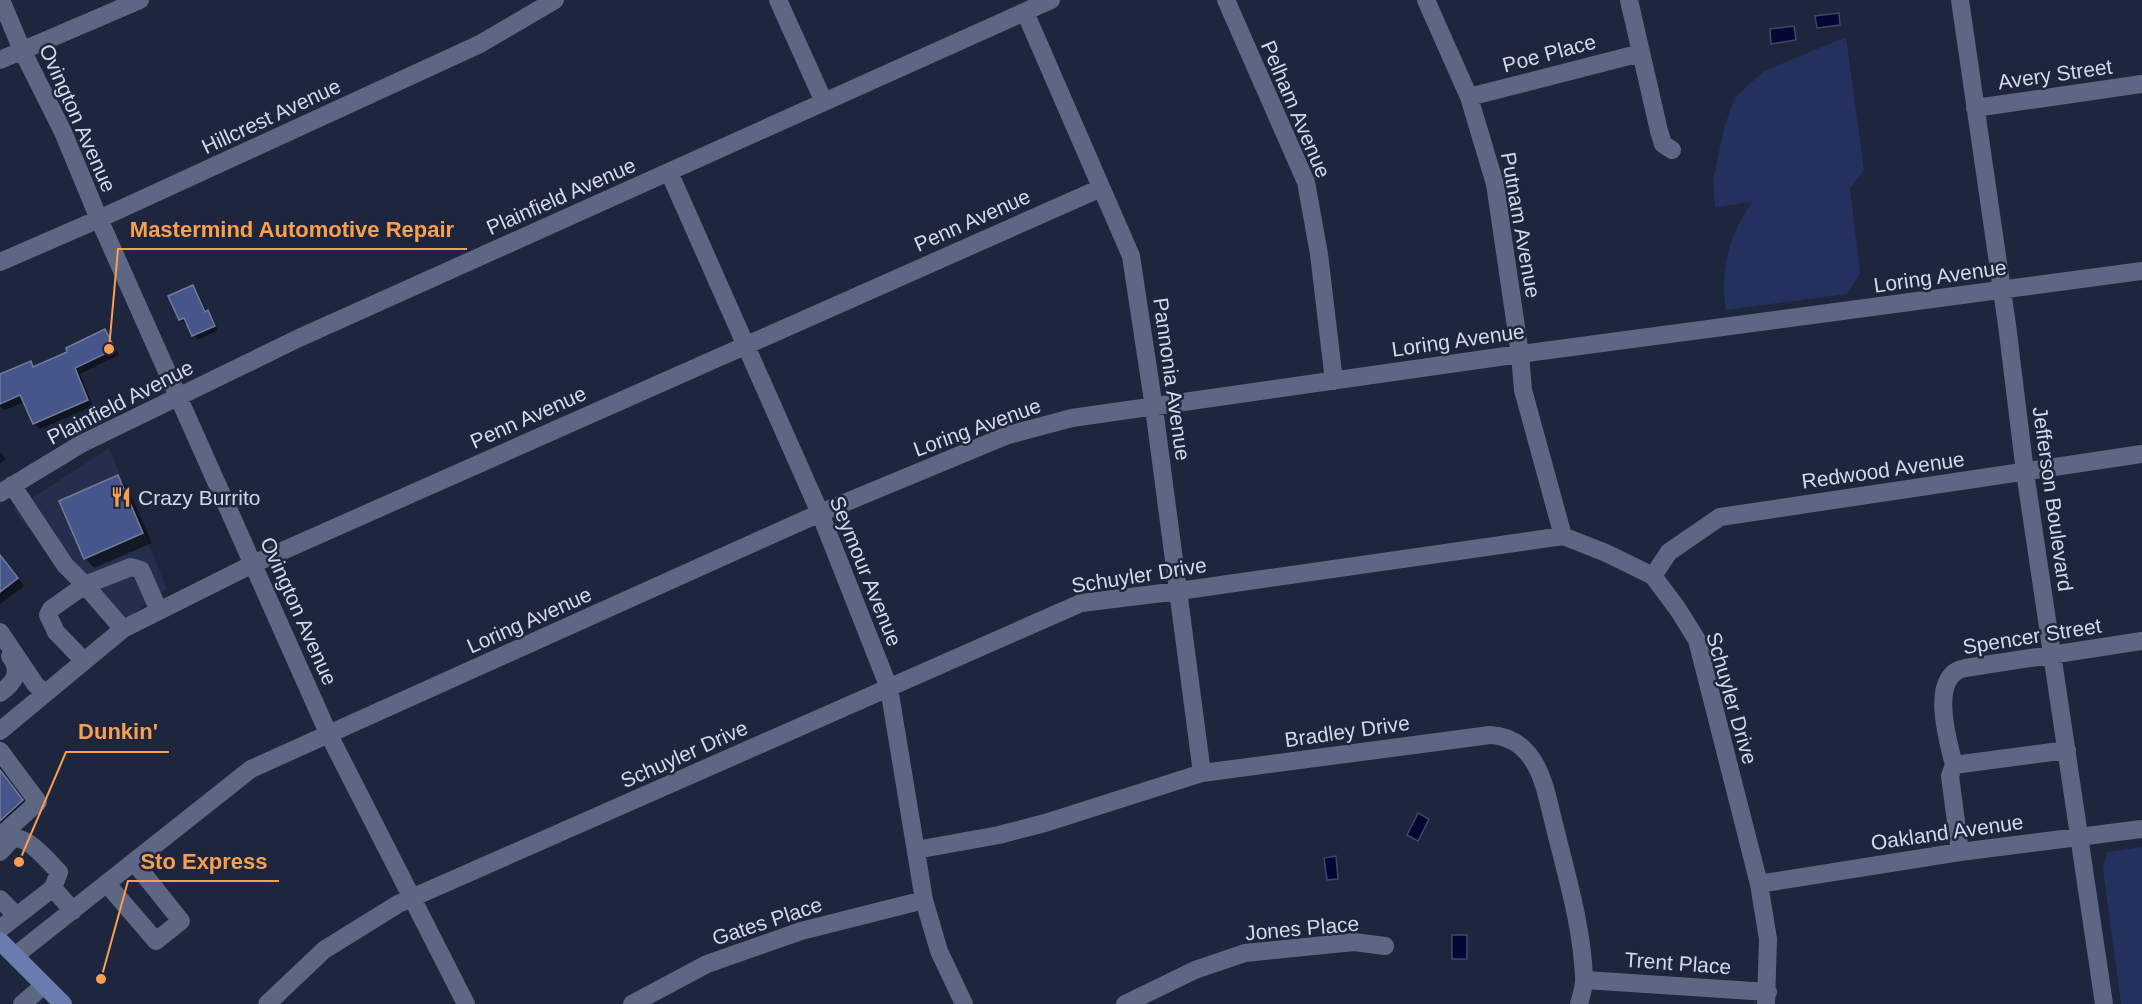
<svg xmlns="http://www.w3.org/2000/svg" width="2142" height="1004" font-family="Helvetica,sans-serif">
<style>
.built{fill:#252e4c}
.green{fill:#24305d}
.water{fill:#040734;stroke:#42466a;stroke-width:1.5}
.shadow{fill:#0007}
.building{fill:#46568b;stroke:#717c99;stroke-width:1.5}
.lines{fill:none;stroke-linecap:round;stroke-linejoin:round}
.minor{stroke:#5d6783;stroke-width:18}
.major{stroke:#6a7bae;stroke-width:18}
.labels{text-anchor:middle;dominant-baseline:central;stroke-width:5;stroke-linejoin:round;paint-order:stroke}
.street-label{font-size:21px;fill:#d2d8e8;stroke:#1e263e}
.poi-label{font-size:21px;fill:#d2d8e8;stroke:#1e263e;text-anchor:start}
.leader{fill:none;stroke:#fa9f4e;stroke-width:2}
.callout-dot{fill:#fa9f4e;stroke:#1e263e;stroke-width:2}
.callout-label{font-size:22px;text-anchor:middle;font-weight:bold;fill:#fa9f4e;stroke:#1e263e;stroke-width:5;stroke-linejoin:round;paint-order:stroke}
</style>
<rect width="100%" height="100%" fill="#1e263e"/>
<!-- built -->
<path class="built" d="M 109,448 L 167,589 L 113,628 L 63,572 L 14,510 Z"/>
<!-- green -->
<path class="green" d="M 1846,37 L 1864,170 L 1850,188 L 1860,273 L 1847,294 L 1726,310 C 1719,271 1730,233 1752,202 L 1715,207 L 1713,181 L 1724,128 L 1735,97 L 1764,71 Z
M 2142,847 L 2142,1004 L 2121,1004 L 2103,869 L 2107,852 Z"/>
<!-- water -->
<path class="water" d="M 1839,13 L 1840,25 L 1817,28 L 1815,16 Z
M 1794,26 L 1796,40 L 1771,44 L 1770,29 Z
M 1418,813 L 1429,819 L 1418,841 L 1407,835 Z
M 1336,856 L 1338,879 L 1327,880 L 1324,858 Z
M 1452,935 L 1467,935 L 1467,959 L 1452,959 Z"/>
<!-- shadow -->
<path class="shadow" d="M 193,286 L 197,291 L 207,313 L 212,317 L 218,330 L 198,340 L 194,335 L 188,322 L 185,324 L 181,319 Z
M 105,331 L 110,337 L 119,355 L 80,374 L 93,406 L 40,429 L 34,423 L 25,402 L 4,410 L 0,406 L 0,375 L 30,363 L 35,368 L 69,353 Z
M 0,452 L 6,459 L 0,464 Z
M 118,477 L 127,486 L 152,543 L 94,568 L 85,558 Z
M 0,555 L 24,586 L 0,604 Z
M 0,771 L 31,811 L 0,840 Z"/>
<!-- building -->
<path class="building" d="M 193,285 L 205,312 L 208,310 L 215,326 L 192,336 L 184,318 L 179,320 L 168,296 Z
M 105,329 L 115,349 L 75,368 L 88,400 L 33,424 L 20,395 L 0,404 L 0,374 L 31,361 L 33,367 L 67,352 L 66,348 Z
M 118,475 L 143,533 L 84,559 L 59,501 Z
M 0,555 L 18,578 L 0,592 Z
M 0,770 L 23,800 L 0,821 Z"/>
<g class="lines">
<!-- minor -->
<path class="minor" d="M 1,0 L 22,50 L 63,132 L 99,219 L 329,735 L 466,1004
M 778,0 L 824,102
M 1226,0 L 1306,182 L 1319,254 L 1334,381
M 1426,0 L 1469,97 L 1495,184 L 1520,354 L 1523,390 L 1563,536
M 1629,0 L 1659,131 L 1663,144 L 1672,150
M 1960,0 L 2007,325 L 2025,472 L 2104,1004
M 1025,12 L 1131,256 L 1154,408 L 1202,773
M 0,60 L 140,0
M 1469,97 L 1641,53
M 1975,108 L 2142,84
M 669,172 L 820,513 L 889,688 L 924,900 L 939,951 L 964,1004
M 0,262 L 99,219 L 480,44 L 555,0
M 12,485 L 65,565 L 85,585 L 131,567 L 141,570 L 159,611
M 0,493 L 81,444 L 299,338 L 1051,0
M 1653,576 L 1669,552 L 1720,517 L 2142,454
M 0,632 L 35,684 L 45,694
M 84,661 L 56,632 L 48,615 L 51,609 L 85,585 L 123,629
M 0,693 C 14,683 22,672 10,656
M 0,731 L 123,629 L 253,564 L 1101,188
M 0,751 L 38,802 L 0,836
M 1954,765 C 1948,741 1928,675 1965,668 L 2142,641
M 916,850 L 999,835 L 1045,823 L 1202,773 L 1490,735 C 1508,736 1522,744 1532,759 C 1545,778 1549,806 1555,828 C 1567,877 1582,927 1584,977 C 1585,986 1581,996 1579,1004
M 0,852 C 4,848 9,841 14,839 C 26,834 51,864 59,872 L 53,888
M 1960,852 L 1950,776 L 1954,765 L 2067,750
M 107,884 L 156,941 L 181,921 L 134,862
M 1759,884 L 1960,852 L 2142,829
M 0,899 L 16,915
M 0,929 L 53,888 L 73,911
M 16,955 L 251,769 L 820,513 L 1008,435 L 1072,418 L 1520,354 L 2142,271
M 1585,980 L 1768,992
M 22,1004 L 43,986
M 267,1004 L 324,950 L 398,904 L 1081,603 L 1179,591 L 1563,536 L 1606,553 L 1653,576 L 1677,608 L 1697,640 L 1759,884 L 1768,939 L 1766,1004
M 632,1004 L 707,964 L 801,931 L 924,900
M 1125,1004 L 1195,970 L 1245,953 L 1354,942 L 1385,946"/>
<!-- major -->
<path class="major" d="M 0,941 L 63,1004"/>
</g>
<!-- icons -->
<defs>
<g id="restaurant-bare" transform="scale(1.62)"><path d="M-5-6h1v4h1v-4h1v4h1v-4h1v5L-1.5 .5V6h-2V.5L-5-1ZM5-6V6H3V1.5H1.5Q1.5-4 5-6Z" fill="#fa9f4e" stroke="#1e263e" stroke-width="2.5" paint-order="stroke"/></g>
</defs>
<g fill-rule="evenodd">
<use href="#restaurant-bare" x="121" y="497"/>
</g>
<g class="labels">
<!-- street labels -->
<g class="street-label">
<text transform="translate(1549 53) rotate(-15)">Poe Place</text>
<text transform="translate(2055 74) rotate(-8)">Avery Street</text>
<text transform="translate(1296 109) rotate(67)">Pelham Avenue</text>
<text transform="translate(271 116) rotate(-25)">Hillcrest Avenue</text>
<text transform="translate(78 118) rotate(66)">Ovington Avenue</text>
<text transform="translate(561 196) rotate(-24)">Plainfield Avenue</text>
<text transform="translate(972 220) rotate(-24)">Penn Avenue</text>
<text transform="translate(1521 225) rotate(80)">Putnam Avenue</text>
<text transform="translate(1940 276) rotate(-8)">Loring Avenue</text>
<text transform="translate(1458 340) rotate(-8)">Loring Avenue</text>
<text transform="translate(1172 379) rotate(82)">Pannonia Avenue</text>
<text transform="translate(120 402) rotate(-27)">Plainfield Avenue</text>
<text transform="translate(528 417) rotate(-24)">Penn Avenue</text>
<text transform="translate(977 427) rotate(-20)">Loring Avenue</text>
<text transform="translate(1883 470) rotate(-8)">Redwood Avenue</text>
<text transform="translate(2053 499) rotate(82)">Jefferson Boulevard</text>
<text transform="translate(866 571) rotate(68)">Seymour Avenue</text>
<text transform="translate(1139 575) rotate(-9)">Schuyler Drive</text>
<text transform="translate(299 611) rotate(66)">Ovington Avenue</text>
<text transform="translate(529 620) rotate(-24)">Loring Avenue</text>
<text transform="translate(2032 636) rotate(-9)">Spencer Street</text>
<text transform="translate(1732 698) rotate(74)">Schuyler Drive</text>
<text transform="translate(1347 731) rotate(-8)">Bradley Drive</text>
<text transform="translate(684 754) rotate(-24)">Schuyler Drive</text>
<text transform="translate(1947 832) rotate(-8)">Oakland Avenue</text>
<text transform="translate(767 921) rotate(-18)">Gates Place</text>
<text transform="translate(1302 928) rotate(-5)">Jones Place</text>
<text transform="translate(1678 963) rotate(4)">Trent Place</text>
</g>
<!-- poi labels -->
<g class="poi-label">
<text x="138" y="497">Crazy Burrito</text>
</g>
</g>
<!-- callouts -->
<path class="leader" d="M109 349L118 249H467M19 862L66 752H169M101 979L128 881H279"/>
<g class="callout-dot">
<circle cx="109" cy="349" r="6"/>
<circle cx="19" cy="862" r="6"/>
<circle cx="101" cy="979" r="6"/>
</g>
<g class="callout-label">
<text x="292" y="237">Mastermind Automotive Repair</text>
<text x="118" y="739">Dunkin'</text>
<text x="204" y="869">Sto Express</text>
</g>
</svg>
